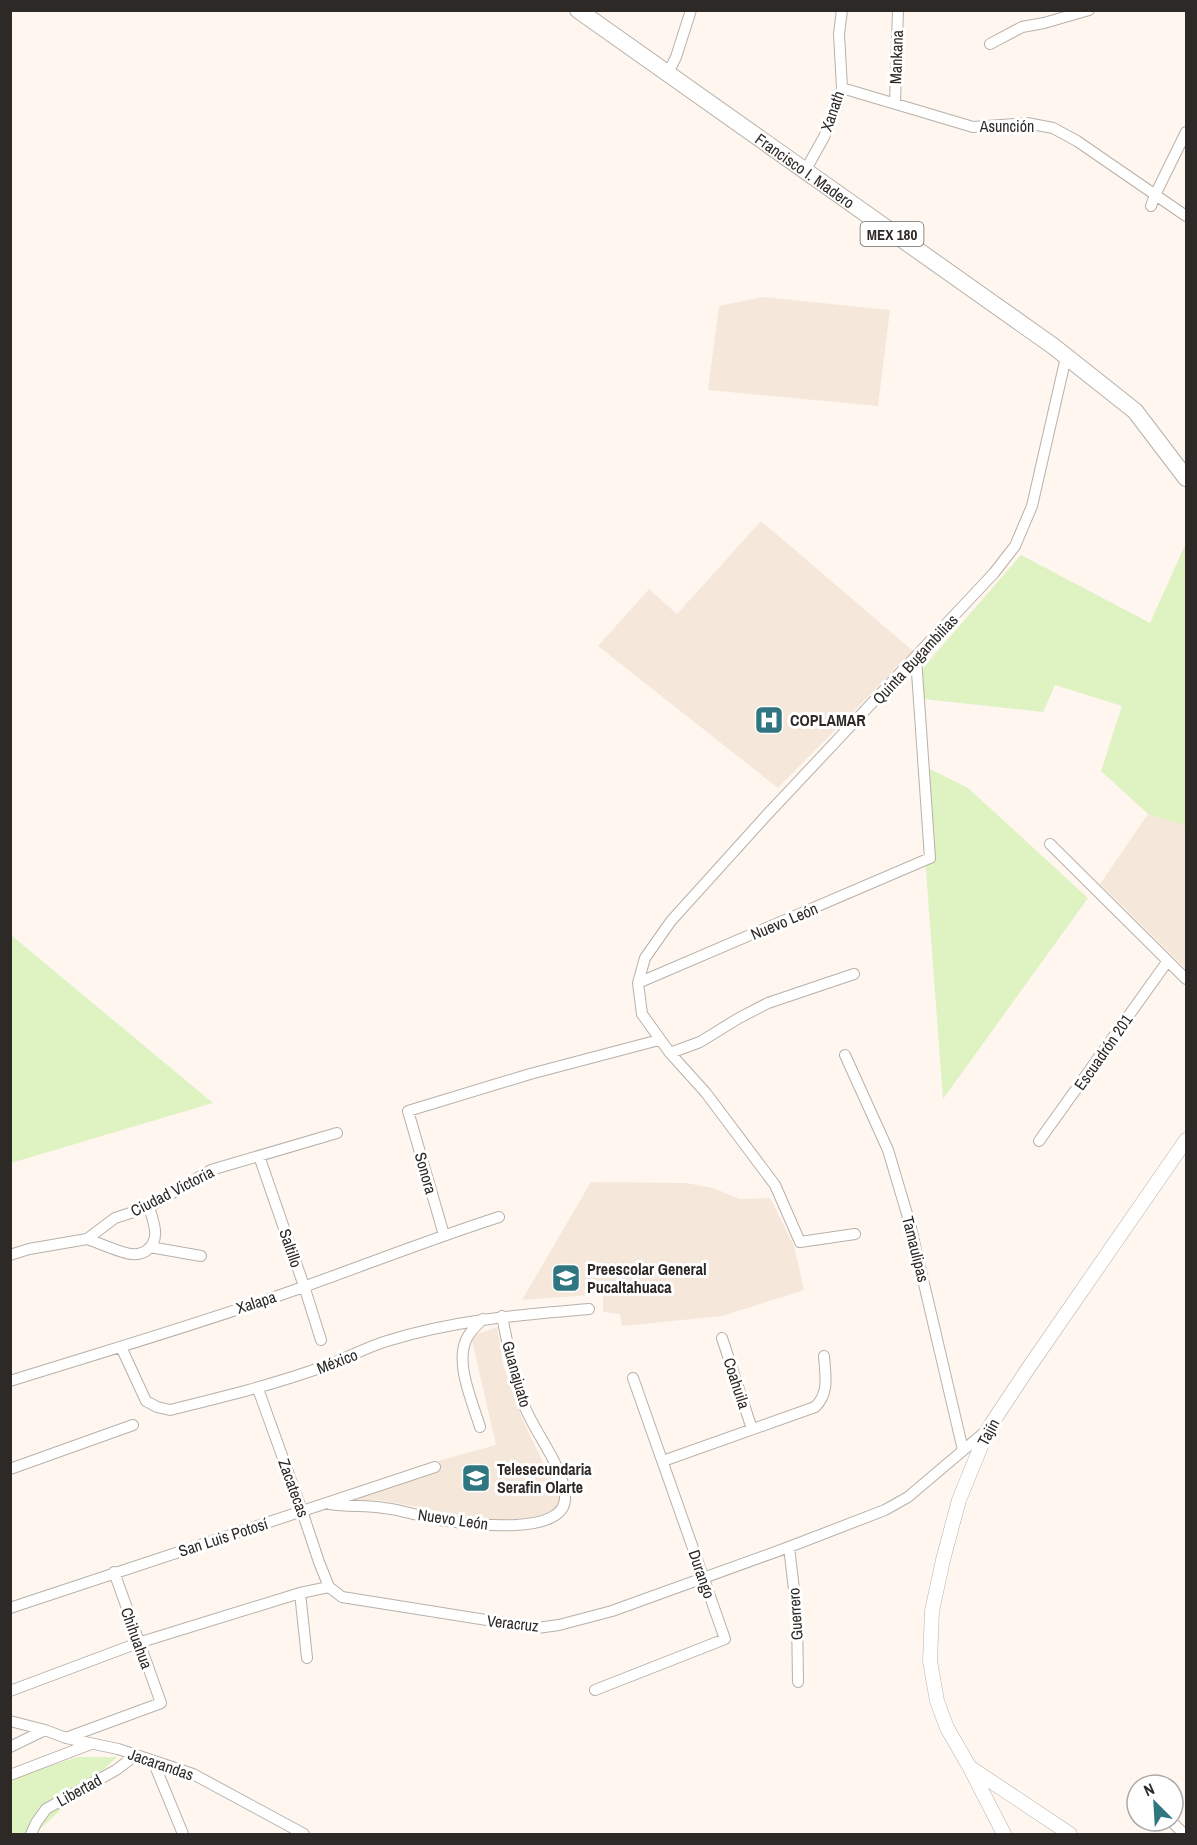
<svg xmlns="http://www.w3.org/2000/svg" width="1197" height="1845" font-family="'Archivo Narrow',sans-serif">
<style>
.built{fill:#f5e8db}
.green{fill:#dff2c2}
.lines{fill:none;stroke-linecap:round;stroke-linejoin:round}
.street-casing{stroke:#b8b1a9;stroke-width:12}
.secondary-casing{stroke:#b8b1a9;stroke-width:15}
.primary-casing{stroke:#b8b1a9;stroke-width:18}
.street{stroke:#fff;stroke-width:10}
.secondary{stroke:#fff;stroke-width:14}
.primary{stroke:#fff;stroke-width:16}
.labels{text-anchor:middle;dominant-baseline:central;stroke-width:6;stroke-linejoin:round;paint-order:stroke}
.shield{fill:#fff;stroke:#6b6967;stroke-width:1.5}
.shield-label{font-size:15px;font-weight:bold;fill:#2c2926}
.street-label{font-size:16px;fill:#2c2926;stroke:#fff}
.poi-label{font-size:16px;font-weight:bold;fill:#2c2926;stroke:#fff;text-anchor:start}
</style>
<rect width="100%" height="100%" fill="#fef6ef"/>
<!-- built -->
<path class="built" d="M 763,297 L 890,310 L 878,406 L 708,390 L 719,306 Z
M 761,521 L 913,651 L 778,788 L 598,646 L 649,589 L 677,614 Z
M 1148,814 L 1186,826 L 1186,969 L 1100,884 Z
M 591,1182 L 686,1183 L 713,1188 L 740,1199 L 770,1198 L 794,1246 L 804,1290 L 722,1316 L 622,1326 L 620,1314 L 603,1312 L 603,1294 L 522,1300 Z
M 497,1327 L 504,1368 L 523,1421 L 560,1497 L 559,1516 L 513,1522 L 459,1515 L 380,1500 L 341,1503 L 439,1472 L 438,1461 L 496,1445 L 471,1336 Z"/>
<!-- green -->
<path class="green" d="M 1186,543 L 1186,826 L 1148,814 L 1101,771 L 1122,706 L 1055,685 L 1043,712 L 915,698 L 915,677 L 1021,555 L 1150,623 Z
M 918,763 L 968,788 L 1088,898 L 943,1099 Z
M 11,935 L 213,1103 L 11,1163 Z
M 78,1757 L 117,1757 L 36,1833 L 40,1834 L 11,1834 L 11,1779 Z"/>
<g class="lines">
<!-- street casing -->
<g class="street-casing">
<path id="street" d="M 990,44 L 1022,27 L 1044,23 L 1089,10
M 668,73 L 676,57 L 691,10
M 842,88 L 973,127 L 1027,123 L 1053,128 L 1077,141 L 1186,216
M 895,103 L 898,10
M 805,171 L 824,137 L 837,106 L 842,88 L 839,34 L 842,10
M 1151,206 L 1155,195 L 1186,132
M 1050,844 L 1186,979
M 638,983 L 930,858 L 916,658
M 670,1053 L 700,1042 L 739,1018 L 768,1003 L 854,974
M 845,1055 L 888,1150 L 910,1224 L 963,1450
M 1039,1141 L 1167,962
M 259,1156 L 304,1286 L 321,1340
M 855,1234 L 800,1242 L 775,1185 L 706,1093 L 670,1053 L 642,1014 L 638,983 L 645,958 L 671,921 L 764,818 L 994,573 L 1015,546 L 1032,506 L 1066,357
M 444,1235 L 408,1111 L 530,1074 L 659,1040
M 87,1239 C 97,1242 123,1254 132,1254 C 136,1255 143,1253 146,1251 C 162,1240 153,1221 149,1207
M 150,1247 L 201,1256
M 10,1255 L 29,1249 L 87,1239 L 115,1218 L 149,1207 L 211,1170 L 337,1133
M 722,1338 L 752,1429
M 121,1347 L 146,1401 L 157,1407 L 170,1410 C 223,1397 276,1384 328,1365 C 347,1358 367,1347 387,1341 C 455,1320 519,1315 589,1309
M 10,1381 C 109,1350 209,1321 306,1286 C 370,1263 434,1238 499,1217
M 258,1389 L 302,1511 L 319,1562 L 329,1587 L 342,1597 L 537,1628 L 559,1625 L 612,1611 L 789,1547 L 885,1510 L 908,1497 L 986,1431
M 480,1427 C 473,1403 455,1365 466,1340 C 469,1332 477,1325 483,1319
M 663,1461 L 815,1407 C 830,1393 825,1374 824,1356
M 10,1469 L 133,1425
M 330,1504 C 348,1507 366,1505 384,1508 C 405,1510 426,1519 447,1521 C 470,1524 568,1537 565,1496 C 564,1467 534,1432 524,1405 C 513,1376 508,1346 502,1316
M 789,1547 L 797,1615 L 798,1682
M 300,1593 L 307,1658
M 10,1608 L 435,1467
M 595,1690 L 725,1639 L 633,1378
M 10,1691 L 138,1643 L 300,1593 L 329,1587
M 10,1721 L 45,1730 L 66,1738 L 118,1749 L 193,1774 L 304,1834
M 66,1738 L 161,1703 L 114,1572
M 10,1747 L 45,1730
M 153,1761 L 183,1834
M 10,1775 L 91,1744
M 1171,1821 L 1183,1833 L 1182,1834
M 31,1834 L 36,1823 L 46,1809 L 116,1770 L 136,1755"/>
</g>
<!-- secondary casing -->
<g class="secondary-casing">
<path id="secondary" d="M 971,1768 L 1070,1834
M 1004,1834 L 969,1766 L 947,1728 L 937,1701 L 930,1661 L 932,1611 L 943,1560 L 959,1500 L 988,1429 L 1027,1370 L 1186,1140"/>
</g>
<!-- primary casing -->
<g class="primary-casing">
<g id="primary">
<path id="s1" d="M 578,10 L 1053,346 L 1135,411 L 1186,478"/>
</g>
</g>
<!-- street -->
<use href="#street" class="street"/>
<!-- secondary -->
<use href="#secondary" class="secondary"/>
<!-- primary -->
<use href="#primary" class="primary"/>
</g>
<!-- icons -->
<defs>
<g id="hospital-square" transform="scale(1.5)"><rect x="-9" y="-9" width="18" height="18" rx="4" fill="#2f7681" stroke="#fff"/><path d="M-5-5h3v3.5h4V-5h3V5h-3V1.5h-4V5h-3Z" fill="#fff"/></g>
<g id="school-square" transform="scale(1.5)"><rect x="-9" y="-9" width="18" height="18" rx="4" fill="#2f7681" stroke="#fff"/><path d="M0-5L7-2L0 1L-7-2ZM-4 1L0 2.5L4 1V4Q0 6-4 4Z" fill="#fff"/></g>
</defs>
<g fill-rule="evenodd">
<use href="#hospital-square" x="769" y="720"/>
<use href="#school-square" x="566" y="1278"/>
<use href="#school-square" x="476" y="1478"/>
</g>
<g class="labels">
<!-- shield labels -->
<rect class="shield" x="860.5" y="222" width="63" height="24" rx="4.5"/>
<g class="shield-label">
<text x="892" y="234">MEX 180</text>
</g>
<!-- street labels -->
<g class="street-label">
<text transform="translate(896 57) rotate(-88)">Mankana</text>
<text transform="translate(832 111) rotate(-71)">Xanath</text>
<text x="1007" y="126">Asunción</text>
<text stroke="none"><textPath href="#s1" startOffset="278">Francisco I. Madero</textPath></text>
<text transform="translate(915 659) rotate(-47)">Quinta Bugambilias</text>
<text transform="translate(784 921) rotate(-23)">Nuevo León</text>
<text transform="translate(1103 1052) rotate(-55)">Escuadrón 201</text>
<text transform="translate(426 1173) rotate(74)">Sonora</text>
<text transform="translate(172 1191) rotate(-27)">Ciudad Victoria</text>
<text transform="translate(291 1248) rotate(71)">Saltillo</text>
<text transform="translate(916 1249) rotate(76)">Tamaulipas</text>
<text transform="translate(256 1302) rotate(-18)">Xalapa</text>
<text transform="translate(337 1361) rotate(-21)">México</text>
<text transform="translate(517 1374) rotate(74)">Guanajuato</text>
<text transform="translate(737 1383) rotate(72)">Coahuila</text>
<text transform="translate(988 1432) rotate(-62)">Tajín</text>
<text transform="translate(294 1488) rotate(70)">Zacatecas</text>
<text transform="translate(453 1519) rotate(8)">Nuevo León</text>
<text transform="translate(223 1537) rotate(-18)">San Luis Potosí</text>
<text transform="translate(702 1574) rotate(71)">Durango</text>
<text transform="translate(795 1614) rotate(-94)">Guerrero</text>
<text transform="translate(513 1623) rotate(6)">Veracruz</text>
<text transform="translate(137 1638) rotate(70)">Chihuahua</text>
<text transform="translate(161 1764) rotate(19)">Jacarandas</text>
<text transform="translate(79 1790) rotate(-29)">Libertad</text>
</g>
<!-- poi labels -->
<g class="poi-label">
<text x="790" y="720">COPLAMAR</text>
<text x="587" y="1269">Preescolar General<tspan x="587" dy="18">Pucaltahuaca</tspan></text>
<text x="497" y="1469">Telesecundaria<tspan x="497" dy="18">Serafin Olarte</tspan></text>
</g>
</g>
<!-- border -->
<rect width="1197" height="1845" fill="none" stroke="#2c2926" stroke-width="24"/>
<!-- north arrow -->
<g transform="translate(1155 1803) rotate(336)"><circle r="28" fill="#ffffff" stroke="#aba9a8" stroke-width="1.5"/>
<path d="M0-4.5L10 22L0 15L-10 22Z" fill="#2f7681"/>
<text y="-9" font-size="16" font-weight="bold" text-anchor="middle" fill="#2c2926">N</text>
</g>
</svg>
